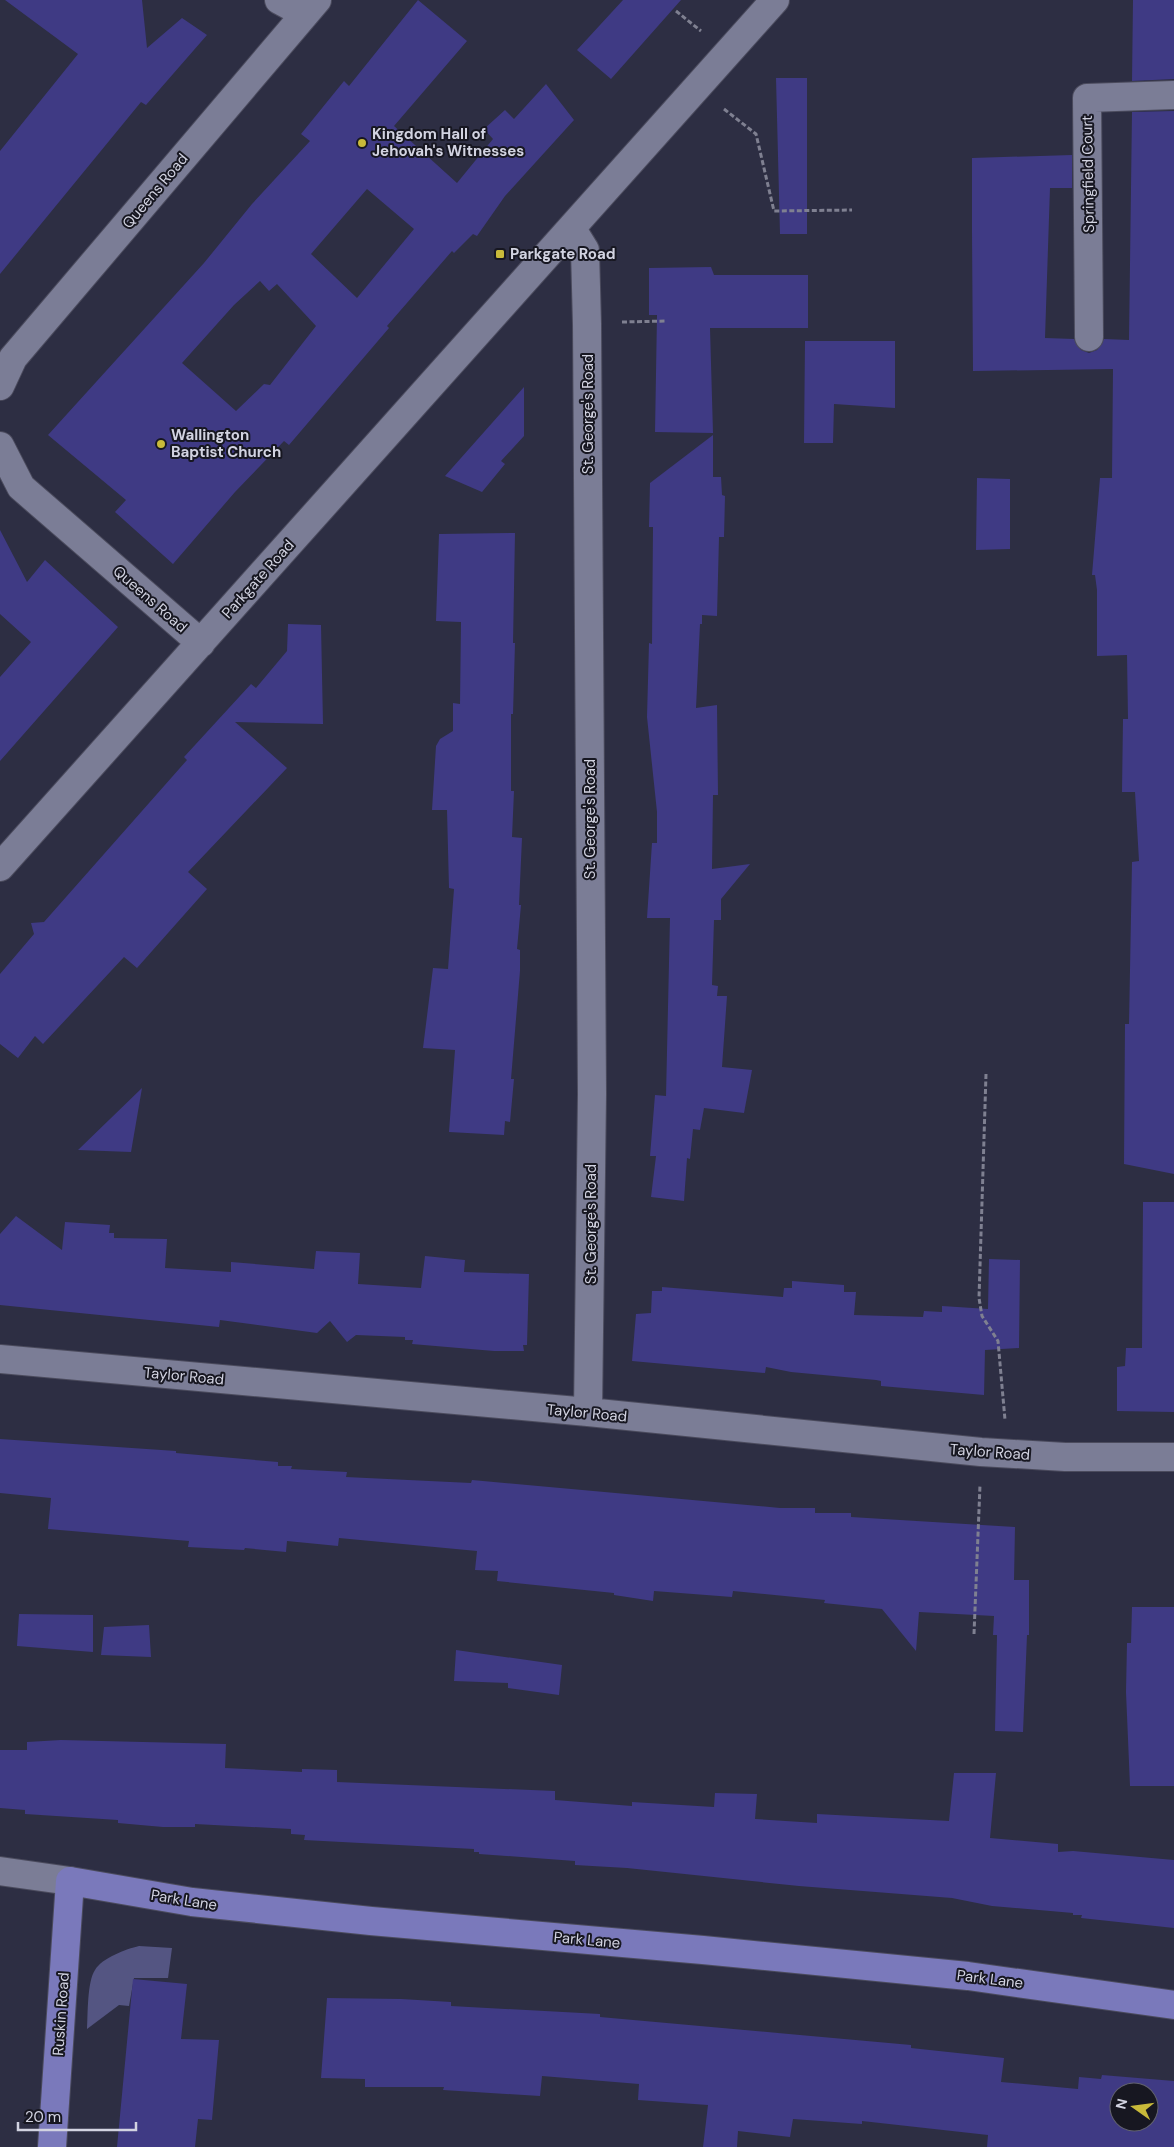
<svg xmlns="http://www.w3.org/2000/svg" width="1174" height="2147" font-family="'DM Sans',sans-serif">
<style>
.green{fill:#545582}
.building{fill:#3f3a84;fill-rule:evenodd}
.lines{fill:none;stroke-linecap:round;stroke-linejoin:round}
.minor-casing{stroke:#4b4b5d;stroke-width:30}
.major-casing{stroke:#4b4b5d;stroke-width:30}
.path{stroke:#7f8091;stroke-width:3;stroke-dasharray:5 2.5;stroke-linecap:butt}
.minor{stroke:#7b7d96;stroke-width:28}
.major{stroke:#7a79bb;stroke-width:28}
.poi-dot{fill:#c9ba3a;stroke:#171721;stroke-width:2}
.labels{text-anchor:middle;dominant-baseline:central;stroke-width:4;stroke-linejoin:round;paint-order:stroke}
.poi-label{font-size:15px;font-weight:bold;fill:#d2d3e1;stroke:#171721;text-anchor:start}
.street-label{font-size:15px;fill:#d2d3e1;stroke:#171721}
</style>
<rect width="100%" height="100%" fill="#2d2e43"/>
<!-- green -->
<path class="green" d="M 139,1946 L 172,1948 L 168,1978 L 134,1978 L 129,2006 L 119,2005 L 87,2029 C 88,2014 87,1982 95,1970 C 102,1958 126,1949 139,1946 Z"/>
<!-- building -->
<path class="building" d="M 5,0 L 142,0 L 147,48 L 182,18 L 207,35 L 146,105 L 141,102 L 0,274 L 0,151 L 78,54 Z
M 418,0 L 467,41 L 394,126 L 457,183 L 493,139 L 484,129 L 505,110 L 514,119 L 546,84 L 574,120 L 505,196 L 477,236 L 473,234 L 454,253 L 452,251 L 387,326 L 389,328 L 289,445 L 284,441 L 235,492 L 173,564 L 115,512 L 126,500 L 48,435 L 204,263 L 252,204 L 310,141 L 301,134 L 344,81 L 349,86 ZM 367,189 L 414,229 L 357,298 L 311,254 ZM 260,281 L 269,291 L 277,284 L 316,326 L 270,385 L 264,384 L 236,411 L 182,363 L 234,305 Z
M 623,0 L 681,0 L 611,79 L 577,50 Z
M 1133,0 L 1174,0 L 1174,79 L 1132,81 Z
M 776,78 L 807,78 L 807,234 L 780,234 Z
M 1174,111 L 1174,1174 L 1124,1164 L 1125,1024 L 1129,1024 L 1132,862 L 1139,861 L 1135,792 L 1122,792 L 1123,719 L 1128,719 L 1127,655 L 1097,656 L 1097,590 L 1095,575 L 1092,575 L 1100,478 L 1112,478 L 1113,369 L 973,371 L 972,232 L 972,158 L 1072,155 L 1072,188 L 1050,188 L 1045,338 L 1074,339 L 1081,350 L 1089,353 L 1097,350 L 1104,339 L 1129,340 L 1132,112 Z
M 711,267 L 714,275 L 808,275 L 808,328 L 710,328 L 713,433 L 655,432 L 657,315 L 649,315 L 649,268 Z
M 805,341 L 895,341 L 895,408 L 834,404 L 833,443 L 804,443 Z
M 524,387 L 524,436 L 501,461 L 505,464 L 482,492 L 445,476 Z
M 713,435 L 713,477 L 721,477 L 722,495 L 725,496 L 724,537 L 719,537 L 717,616 L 702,615 L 702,624 L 700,624 L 696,708 L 717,705 L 718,795 L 713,795 L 712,869 L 750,864 L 721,899 L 721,920 L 714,920 L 712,985 L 718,986 L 717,996 L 727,996 L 722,1067 L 752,1070 L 744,1113 L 704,1108 L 700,1130 L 693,1129 L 690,1159 L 687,1158 L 684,1201 L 651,1197 L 656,1156 L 650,1156 L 655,1095 L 666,1096 L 670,918 L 647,918 L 652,843 L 657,843 L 657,812 L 647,717 L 649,643 L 652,644 L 653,527 L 649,527 L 650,483 Z
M 977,478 L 1010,479 L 1010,549 L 976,550 Z
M 0,530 L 27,582 L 45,560 L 118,627 L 0,761 L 0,677 L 31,642 L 0,614 Z
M 515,533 L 513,643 L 515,643 L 513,714 L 511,714 L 511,791 L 514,791 L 512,837 L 522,838 L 519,905 L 521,905 L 517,949 L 520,950 L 520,971 L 511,1079 L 514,1079 L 510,1122 L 505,1121 L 504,1135 L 449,1132 L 455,1050 L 423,1048 L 433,968 L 448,969 L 454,889 L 449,888 L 447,810 L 432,810 L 436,746 L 440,739 L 453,731 L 453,703 L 460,704 L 461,622 L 436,621 L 439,534 Z
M 288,624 L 321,625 L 323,724 L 235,722 L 287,768 L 188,872 L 207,889 L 137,968 L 124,957 L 43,1044 L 35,1036 L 18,1058 L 0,1044 L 0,974 L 34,934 L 31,923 L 44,922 L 187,760 L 184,757 L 251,684 L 256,688 L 287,651 Z
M 142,1088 L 131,1152 L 78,1150 Z
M 1143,1202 L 1174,1202 L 1174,1412 L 1117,1411 L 1117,1367 L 1125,1366 L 1126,1348 L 1142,1348 Z
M 16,1216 L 62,1250 L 65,1222 L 110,1225 L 109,1233 L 114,1233 L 114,1238 L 167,1239 L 165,1268 L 231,1272 L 231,1262 L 314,1269 L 316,1251 L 360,1253 L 358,1284 L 421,1288 L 425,1256 L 465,1260 L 464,1272 L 529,1274 L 527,1345 L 523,1345 L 524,1351 L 494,1351 L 412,1344 L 413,1340 L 405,1340 L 405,1337 L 356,1335 L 347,1342 L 330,1321 L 317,1333 L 220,1320 L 219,1327 L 0,1305 L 0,1234 Z
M 989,1259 L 1020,1260 L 1019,1348 L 985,1350 L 984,1395 L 881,1386 L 881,1381 L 876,1380 L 791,1372 L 766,1367 L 765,1373 L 632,1361 L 636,1314 L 651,1313 L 652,1291 L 662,1291 L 662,1287 L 783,1297 L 784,1288 L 792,1288 L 792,1281 L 844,1285 L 844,1292 L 856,1292 L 854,1315 L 923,1317 L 924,1311 L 942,1312 L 942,1306 L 988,1309 Z
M 0,1439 L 176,1451 L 176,1453 L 278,1462 L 278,1466 L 292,1466 L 291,1469 L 347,1472 L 346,1477 L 471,1483 L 472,1480 L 780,1508 L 815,1508 L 815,1513 L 851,1513 L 851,1517 L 1015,1527 L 1014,1580 L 1029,1580 L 1029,1635 L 1027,1635 L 1023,1732 L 995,1731 L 997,1635 L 993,1635 L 994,1616 L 919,1612 L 916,1651 L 882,1609 L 824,1603 L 825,1600 L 733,1591 L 732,1597 L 654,1591 L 653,1601 L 614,1595 L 614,1593 L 497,1581 L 498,1571 L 475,1570 L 477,1551 L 339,1538 L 338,1546 L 287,1541 L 286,1552 L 245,1548 L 244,1550 L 188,1547 L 189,1541 L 48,1529 L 51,1498 L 0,1493 Z
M 1132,1607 L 1174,1607 L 1174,1786 L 1130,1786 L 1126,1692 L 1127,1643 L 1131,1643 Z
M 19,1614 L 93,1615 L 93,1652 L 17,1646 Z
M 149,1625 L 151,1657 L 101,1655 L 104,1627 Z
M 456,1650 L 562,1665 L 559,1695 L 508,1688 L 508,1683 L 454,1681 Z
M 61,1740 L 226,1744 L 225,1768 L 302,1772 L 302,1769 L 337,1770 L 337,1782 L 555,1791 L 555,1800 L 632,1806 L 632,1802 L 714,1807 L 715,1793 L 757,1794 L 755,1819 L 817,1823 L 817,1814 L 949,1821 L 954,1773 L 996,1773 L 990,1838 L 1058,1844 L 1058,1852 L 1073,1851 L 1174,1860 L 1174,1928 L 1081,1918 L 1082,1915 L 1073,1915 L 1073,1913 L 992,1906 L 952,1898 L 799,1886 L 627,1868 L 575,1865 L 575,1861 L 479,1854 L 479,1852 L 474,1852 L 474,1849 L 304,1840 L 305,1835 L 291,1834 L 291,1829 L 195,1824 L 195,1827 L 163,1827 L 118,1823 L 118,1820 L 25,1814 L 25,1810 L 0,1808 L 0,1750 L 27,1750 L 27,1742 Z
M 133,1979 L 187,1984 L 181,2039 L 219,2040 L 212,2120 L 198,2119 L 195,2147 L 117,2147 Z
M 327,1998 L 401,1999 L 451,2002 L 451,2006 L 600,2014 L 600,2017 L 911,2045 L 911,2048 L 1004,2058 L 1001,2082 L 1078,2089 L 1079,2077 L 1101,2079 L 1102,2075 L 1174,2081 L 1174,2147 L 987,2147 L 988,2135 L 862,2121 L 862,2124 L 793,2119 L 790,2137 L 738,2131 L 737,2147 L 703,2147 L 708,2105 L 638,2100 L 639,2084 L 542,2076 L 540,2096 L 443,2090 L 444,2087 L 365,2087 L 365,2079 L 321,2078 ZM 1119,2092 L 1149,2092 L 1149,2122 L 1119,2122 Z"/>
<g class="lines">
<!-- minor casing -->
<g class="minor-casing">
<path id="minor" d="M 279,0 L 305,14
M 572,229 L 585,250 L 587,324 L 592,1094 L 588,1412
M 1089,337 L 1087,98 L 1174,95
M 0,386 L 13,358 L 317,0
M 0,446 L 21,487 L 201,643
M 0,867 L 775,0
M 0,1359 L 588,1412 L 981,1452 L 1065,1457 L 1174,1457
M 0,1871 L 70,1881"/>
</g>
<!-- major casing -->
<g class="major-casing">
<path id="major" d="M 52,2147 L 70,1881 L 192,1902 L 371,1921 L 703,1950 L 968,1976 L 1174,2005"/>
</g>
<!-- path -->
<path class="path" d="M 676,11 L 701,31
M 724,109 L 756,134 L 774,211 L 852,210
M 622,322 L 667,321
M 986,1074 L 979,1298 L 982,1316 L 998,1341 L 1005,1420
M 974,1634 L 980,1485"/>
<!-- minor -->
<use href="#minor" class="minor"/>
<!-- major -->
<use href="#major" class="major"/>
</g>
<!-- markers -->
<g class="poi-dot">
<circle cx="362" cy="143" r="5"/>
<rect x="495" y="249" width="10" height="10" rx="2.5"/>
<circle cx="161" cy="444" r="5"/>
</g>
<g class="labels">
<!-- poi labels -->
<g class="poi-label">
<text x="372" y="134">Kingdom Hall of<tspan x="372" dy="17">Jehovah's Witnesses</tspan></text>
<text x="510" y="254">Parkgate Road</text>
<text x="171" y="435">Wallington<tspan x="171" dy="17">Baptist Church</tspan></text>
</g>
<!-- street labels -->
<g class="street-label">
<text transform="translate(1088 174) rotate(-91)">Springfield Court</text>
<text transform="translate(155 191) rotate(-50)">Queens Road</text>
<text transform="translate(588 414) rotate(-90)">St. George's Road</text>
<text transform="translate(258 579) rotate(-48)">Parkgate Road</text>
<text transform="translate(150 599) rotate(41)">Queens Road</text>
<text transform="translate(590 819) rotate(-90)">St. George's Road</text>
<text transform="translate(591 1224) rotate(-90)">St. George's Road</text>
<text transform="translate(184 1376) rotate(5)">Taylor Road</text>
<text transform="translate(587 1413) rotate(5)">Taylor Road</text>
<text transform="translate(990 1452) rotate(4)">Taylor Road</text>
<text transform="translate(184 1900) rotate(9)">Park Lane</text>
<text transform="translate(587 1940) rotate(5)">Park Lane</text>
<text transform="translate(990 1979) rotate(7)">Park Lane</text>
<text transform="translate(61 2014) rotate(-86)">Ruskin Road</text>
</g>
</g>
<!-- north arrow -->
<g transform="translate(1134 2107) rotate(284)"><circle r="24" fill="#171721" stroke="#62626e"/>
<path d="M0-4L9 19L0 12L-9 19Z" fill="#c9ba3a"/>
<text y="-8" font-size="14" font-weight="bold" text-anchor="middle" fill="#d2d3e1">N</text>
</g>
<!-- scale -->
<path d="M18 2122v8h118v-8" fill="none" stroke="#d2d3e1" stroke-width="2.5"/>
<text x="25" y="2122" font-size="15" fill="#d2d3e1" stroke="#171721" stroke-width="4" paint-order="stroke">20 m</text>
</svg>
